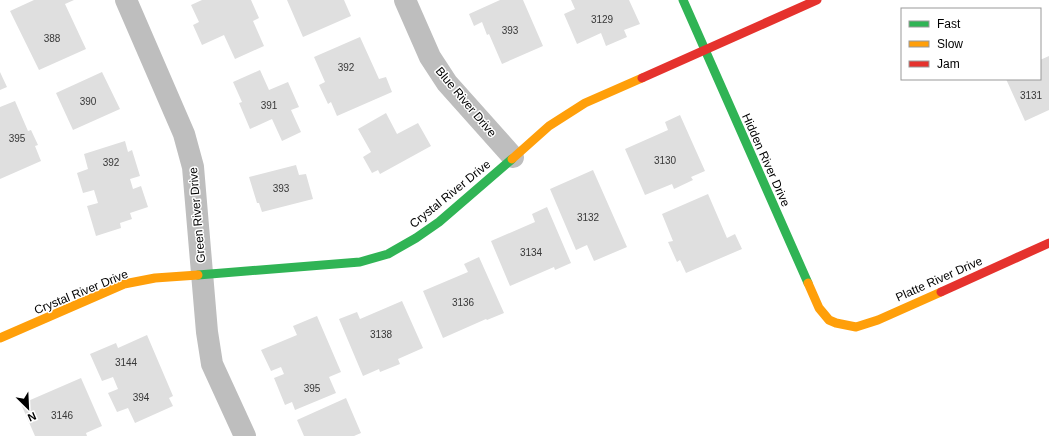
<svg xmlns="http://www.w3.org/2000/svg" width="1049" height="436" font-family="Helvetica,sans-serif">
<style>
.building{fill:#dfdfdf}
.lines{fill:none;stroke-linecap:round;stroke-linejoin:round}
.street{stroke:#bebebe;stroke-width:22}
.fast{stroke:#30b455;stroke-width:9}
.slow{stroke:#ff9f0a;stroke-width:9}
.jam{stroke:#e5322d;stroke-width:9}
.labels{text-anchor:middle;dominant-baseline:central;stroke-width:3;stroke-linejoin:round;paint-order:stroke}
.number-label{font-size:10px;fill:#383838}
.street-label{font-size:12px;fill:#000;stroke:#fff}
</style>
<rect width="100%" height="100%" fill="#fff"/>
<!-- building -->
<path class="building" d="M 34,0 L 74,0 L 65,4 L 86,49 L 39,70 L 10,11 Z
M 202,0 L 251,0 L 259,18 L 253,21 L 264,46 L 235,59 L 224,35 L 202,45 L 193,25 L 199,22 L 191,5 Z
M 287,0 L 344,0 L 351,16 L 303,37 Z
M 500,0 L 523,0 L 543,46 L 502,64 L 489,34 L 487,35 L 482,22 L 474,26 L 469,14 Z
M 571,0 L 629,0 L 640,24 L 624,30 L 627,37 L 606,46 L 601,33 L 577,44 L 564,14 L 575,9 Z
M 360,37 L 379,79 L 386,77 L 392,92 L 337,116 L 331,102 L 328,104 L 319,85 L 325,82 L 314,57 Z
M 1049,56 L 1049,110 L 1025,121 L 1006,79 L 1040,79 L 1040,60 Z
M 260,70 L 269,90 L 288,82 L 299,107 L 291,110 L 301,132 L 282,141 L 272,119 L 250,129 L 239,103 L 242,102 L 233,82 Z
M 0,72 L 7,87 L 0,90 Z
M 102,72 L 120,109 L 73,130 L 56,93 Z
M 15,101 L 28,131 L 31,130 L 38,145 L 35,146 L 41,161 L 0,179 L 0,107 Z
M 386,113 L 397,134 L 418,123 L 431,146 L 380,174 L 378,170 L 372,173 L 363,157 L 371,152 L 358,129 Z
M 680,115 L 705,171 L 691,177 L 693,180 L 674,189 L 672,184 L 645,195 L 625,149 L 668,130 L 665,122 Z
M 125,141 L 128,152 L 132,150 L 140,176 L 130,179 L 133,189 L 141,186 L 148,207 L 130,213 L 132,219 L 120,223 L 121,228 L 96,236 L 87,206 L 98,203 L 94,190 L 83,193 L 77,173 L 88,169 L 84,154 Z
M 296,165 L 299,175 L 306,174 L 313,199 L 262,212 L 259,203 L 257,203 L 249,177 Z
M 593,170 L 627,247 L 594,261 L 587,245 L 576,250 L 550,189 Z
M 708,194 L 727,238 L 735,234 L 742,249 L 686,273 L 680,260 L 677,262 L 668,242 L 673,241 L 662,214 Z
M 547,207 L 571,263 L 555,270 L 554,267 L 510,286 L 491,241 L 535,222 L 532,214 Z
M 479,257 L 504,313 L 487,320 L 486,319 L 443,338 L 423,291 L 468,272 L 464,264 Z
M 402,301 L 423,348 L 398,359 L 400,364 L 380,372 L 379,369 L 363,376 L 339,319 L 357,312 L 360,319 Z
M 317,316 L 341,372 L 329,377 L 336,393 L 295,410 L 292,402 L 285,405 L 274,378 L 284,374 L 281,367 L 271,371 L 261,350 L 297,335 L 293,326 Z
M 147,335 L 173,396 L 169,398 L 173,406 L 135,423 L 128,408 L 117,412 L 108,393 L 118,389 L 113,377 L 102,381 L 90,354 L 116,343 L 118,348 Z
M 81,378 L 102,426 L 86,433 L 87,436 L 35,436 L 21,404 Z
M 346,398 L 361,433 L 354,436 L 304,436 L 297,420 Z"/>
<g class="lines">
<!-- street -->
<path class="street" d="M 126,0 L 184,134 L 193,167 L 207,332 L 212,364 L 245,436
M 405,0 L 430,57 L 447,83 L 513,157"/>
<!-- fast -->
<path class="fast" d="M 683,0 L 808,283
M 198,275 L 360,262 L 388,254 L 416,238 L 439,222 L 512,159"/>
<!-- slow -->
<path class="slow" d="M 512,159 L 549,126 L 585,103 L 642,78
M 808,283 L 819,308 L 829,320 L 836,323 L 856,327 L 878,320 L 941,292
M 0,338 L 124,284 L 155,278 L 198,275"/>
<!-- jam -->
<path class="jam" d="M 642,78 L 817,0
M 941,292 L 1049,243"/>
</g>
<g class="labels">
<!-- number labels -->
<g class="number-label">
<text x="602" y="19">3129</text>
<text x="510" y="30">393</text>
<text x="52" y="38">388</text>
<text x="346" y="67">392</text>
<text x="1031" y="95">3131</text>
<text x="88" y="101">390</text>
<text x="269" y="105">391</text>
<text x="17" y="138">395</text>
<text x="665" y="160">3130</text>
<text x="111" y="162">392</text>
<text x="281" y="188">393</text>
<text x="588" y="217">3132</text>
<text x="531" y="252">3134</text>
<text x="463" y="302">3136</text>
<text x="381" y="334">3138</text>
<text x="126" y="362">3144</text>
<text x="312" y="388">395</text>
<text x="141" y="397">394</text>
<text x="62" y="415">3146</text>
</g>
<!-- street labels -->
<g class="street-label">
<text transform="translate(466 102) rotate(50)">Blue River Drive</text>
<text transform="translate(766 160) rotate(66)">Hidden River Drive</text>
<text transform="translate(450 194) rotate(-39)">Crystal River Drive</text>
<text transform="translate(197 215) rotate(-95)">Green River Drive</text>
<text transform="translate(939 279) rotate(-24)">Platte River Drive</text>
<text transform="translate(81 292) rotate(-22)">Crystal River Drive</text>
</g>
</g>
<!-- legend -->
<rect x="901" y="8" width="140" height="72" fill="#ffffff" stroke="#999999"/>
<rect x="909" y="21" width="20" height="6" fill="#30b455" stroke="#999999"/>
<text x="937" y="28" font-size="12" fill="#000000">Fast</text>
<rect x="909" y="41" width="20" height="6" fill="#ff9f0a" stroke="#999999"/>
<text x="937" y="48" font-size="12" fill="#000000">Slow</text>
<rect x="909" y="61" width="20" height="6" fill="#e5322d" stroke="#999999"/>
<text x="937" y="68" font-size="12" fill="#000000">Jam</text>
<!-- north arrow -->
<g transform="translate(28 408) rotate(156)" stroke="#ffffff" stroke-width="3" paint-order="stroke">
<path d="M0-3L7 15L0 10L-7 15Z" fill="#000000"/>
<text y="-6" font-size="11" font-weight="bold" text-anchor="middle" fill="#000000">N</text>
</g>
</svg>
